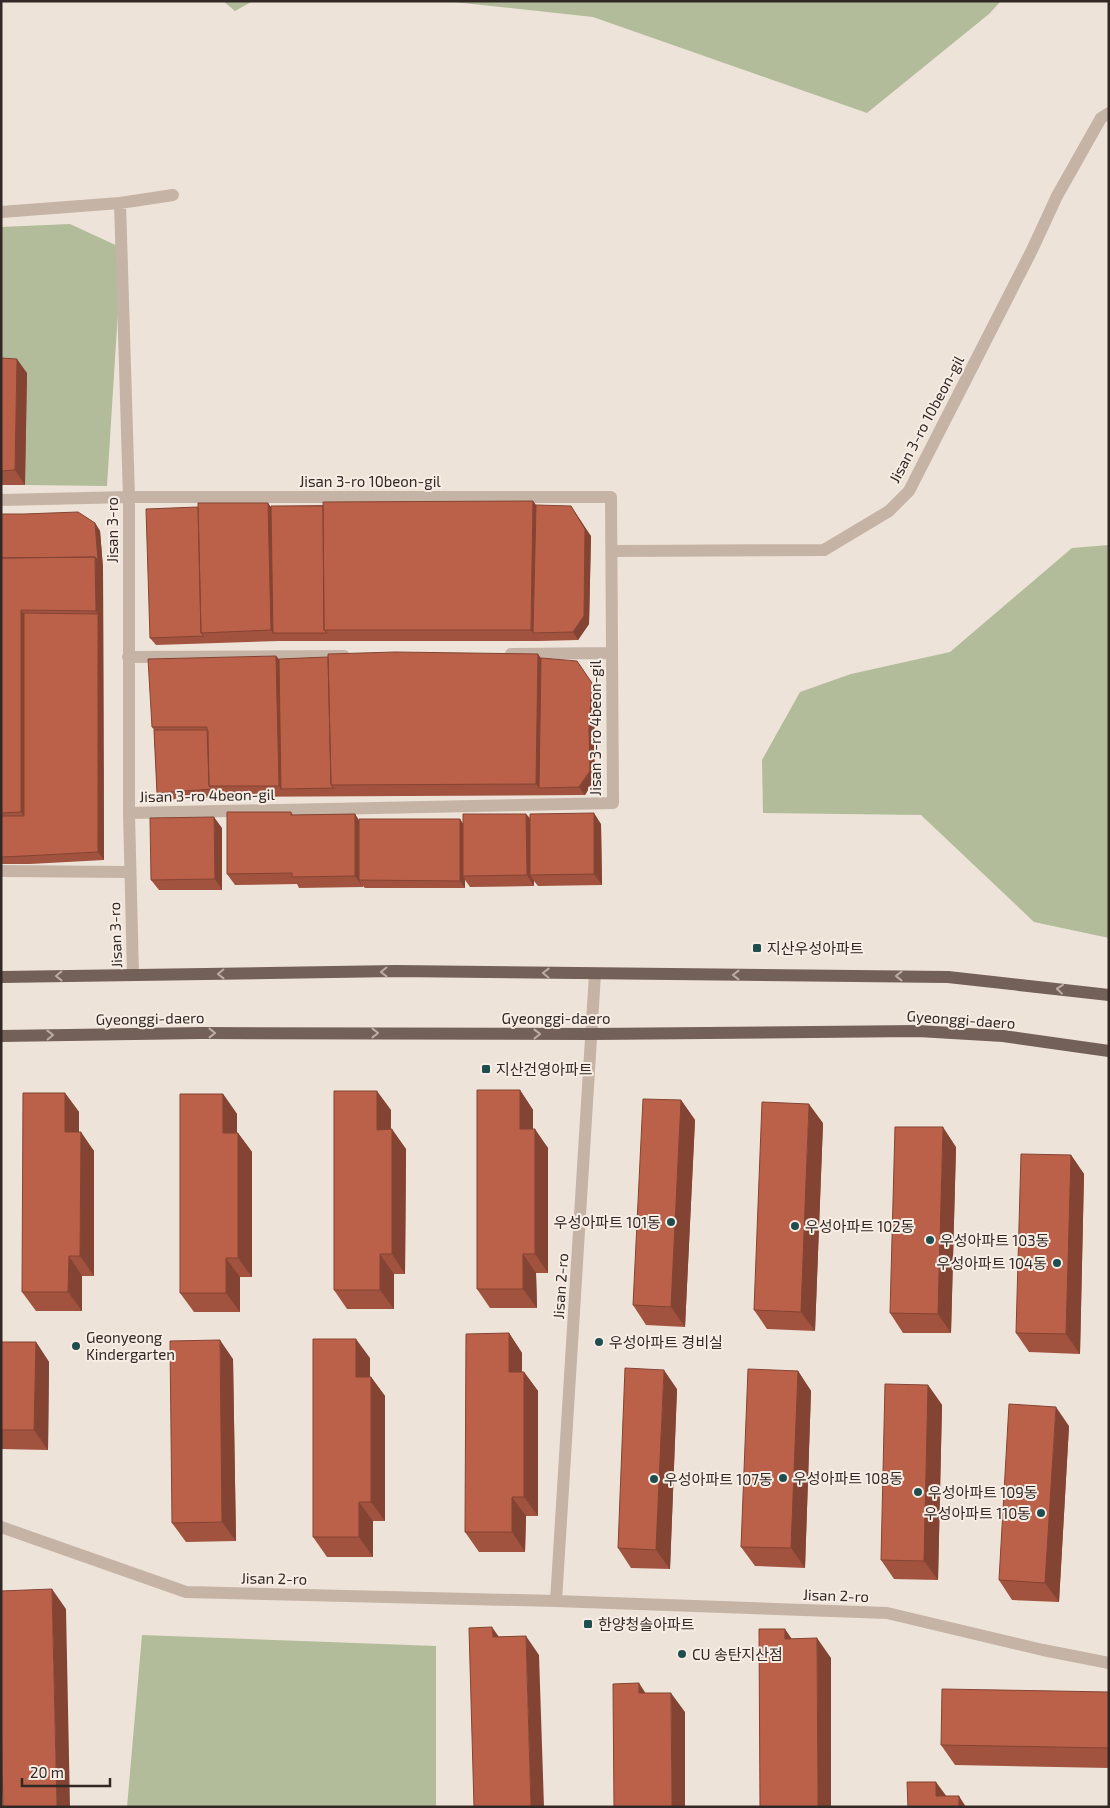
<svg xmlns="http://www.w3.org/2000/svg" width="1110" height="1808" font-family="'Exo 2','Noto Sans KR',sans-serif">
<style>
.green{fill:#b2bc9a}
.lines{fill:none;stroke-linecap:round;stroke-linejoin:round}
.lane{stroke:#c5b3a6;stroke-width:12}
.street{stroke:#c5b3a6;stroke-width:12}
.primary{stroke:#736058;stroke-width:12}
.wall{fill:#a2533f}
.shaded-wall{fill:#844433}
.building{fill:#bc6149;stroke:#844433}
.oneway{stroke:#bcaea5}
.poi-dot{fill:#1f4e4f;stroke:#f7ede4;stroke-width:2}
.labels{text-anchor:middle;dominant-baseline:central;stroke-width:4;stroke-linejoin:round;paint-order:stroke}
.street-label{font-size:15px;fill:#322926;stroke:#f7ede4}
.poi-label{font-size:15px;fill:#322926;stroke:#f7ede4;text-anchor:start}
</style>
<rect width="100%" height="100%" fill="#eee3d8"/>
<!-- green -->
<path class="green" d="M 223,1 L 253,1 L 235,11 Z
M 444,1 L 1001,1 L 989,14 L 867,113 L 593,17 Z
M 70,224 L 122,248 L 107,486 L 25,485 L 27,373 L 1,372 L 1,227 Z
M 1109,545 L 1109,938 L 1034,922 L 921,815 L 763,813 L 762,760 L 800,692 L 851,674 L 950,652 L 1072,548 Z
M 142,1635 L 436,1646 L 436,1807 L 127,1807 Z"/>
<g class="lines">
<!-- lane -->
<path class="lane" d="M 612,551 L 824,550 L 889,511 L 909,491 L 1032,250 L 1057,196 L 1101,118 L 1109,113"/>
<!-- street -->
<path class="street" d="M 120,203 L 129,497 L 129,813 L 133,975
M 1,212 L 120,203 L 173,195
M 1,500 L 129,497 L 611,497 L 613,803 L 129,813
M 511,654 L 611,653
M 128,657 L 344,656
M 1,871 L 129,872
M 1,1527 L 186,1592 L 556,1601 L 887,1613 L 1043,1650 L 1109,1663
M 556,1601 L 595,974"/>
<!-- primary -->
<path class="primary" d="M 1,977 L 396,971 L 948,977 L 1109,995
M 1,1036 L 201,1033 L 592,1034 L 918,1031 L 1003,1036 L 1109,1051"/>
</g>
<!-- wall -->
<path class="wall" d="M 1,358 L 27,373 L 25,485 L 1,485 Z
M 533,501 L 536,505 L 591,536 L 589,624 L 578,640 L 539,641 L 279,641 L 156,645 L 150,638 L 271,506 Z
M 1,514 L 95,523 L 100,531 L 103,568 L 104,860 L 30,864 L 1,864 Z
M 276,656 L 279,659 L 541,658 L 597,691 L 594,735 L 595,778 L 585,795 L 217,797 L 162,800 L 157,793 L 154,730 L 152,727 Z
M 291,812 L 293,815 L 355,814 L 359,821 L 460,819 L 463,824 L 526,814 L 530,818 L 601,824 L 602,885 L 538,886 L 534,881 L 534,886 L 470,887 L 465,880 L 465,888 L 365,888 L 363,886 L 363,887 L 299,888 L 297,884 L 235,885 L 227,874 Z
M 222,828 L 222,890 L 159,890 L 151,880 Z
M 520,1090 L 533,1110 L 533,1129 L 548,1148 L 548,1273 L 536,1273 L 537,1308 L 490,1308 L 477,1289 Z
M 65,1093 L 79,1112 L 79,1132 L 94,1151 L 94,1276 L 82,1276 L 82,1311 L 36,1311 L 22,1292 Z
M 223,1094 L 237,1114 L 237,1133 L 238,1133 L 252,1152 L 252,1277 L 240,1277 L 240,1312 L 194,1312 L 180,1293 Z
M 681,1100 L 695,1120 L 685,1327 L 646,1325 L 633,1305 Z
M 391,1110 L 391,1129 L 406,1149 L 405,1274 L 394,1274 L 394,1309 L 347,1309 L 334,1290 Z
M 823,1123 L 815,1331 L 767,1329 L 754,1310 Z
M 956,1147 L 951,1333 L 903,1333 L 890,1313 Z
M 1071,1155 L 1084,1174 L 1080,1354 L 1029,1352 L 1016,1333 Z
M 509,1333 L 522,1353 L 522,1372 L 524,1372 L 538,1391 L 538,1516 L 526,1516 L 525,1552 L 479,1552 L 465,1532 Z
M 1,1342 L 36,1342 L 49,1362 L 48,1450 L 1,1449 Z
M 370,1358 L 370,1377 L 371,1377 L 385,1396 L 385,1521 L 373,1521 L 373,1557 L 327,1557 L 313,1537 Z
M 233,1359 L 236,1541 L 186,1542 L 172,1523 Z
M 798,1371 L 811,1391 L 805,1568 L 755,1566 L 741,1547 Z
M 928,1385 L 942,1405 L 938,1580 L 894,1579 L 881,1560 Z
M 677,1389 L 670,1569 L 631,1568 L 618,1548 Z
M 1069,1426 L 1059,1602 L 1012,1600 L 999,1580 Z
M 1109,1692 L 1109,1768 L 955,1765 L 941,1745 Z"/>
<!-- shaded-wall -->
<path class="shaded-wall" d="M 17,359 L 27,373 L 25,485 L 15,470 Z
M 533,501 L 541,512 L 533,633 L 531,630 Z
M 268,503 L 276,514 L 273,633 L 279,641 L 271,630 Z
M 571,506 L 591,536 L 589,624 L 578,640 L 573,632 Z
M 95,523 L 100,531 L 103,568 L 104,860 L 98,852 L 98,614 L 96,611 Z
M 21,610 L 29,621 L 29,823 L 21,812 Z
M 538,654 L 546,665 L 539,788 L 536,784 Z
M 276,656 L 284,667 L 281,789 L 279,786 Z
M 577,661 L 597,691 L 594,735 L 595,778 L 585,795 L 579,787 Z
M 594,813 L 601,824 L 602,885 L 594,874 Z
M 355,814 L 362,825 L 359,880 L 363,887 L 355,876 Z
M 526,814 L 534,825 L 530,875 L 534,881 L 534,886 L 527,875 Z
M 214,817 L 222,828 L 222,890 L 215,879 Z
M 460,819 L 465,827 L 463,876 L 465,880 L 465,888 L 460,881 Z
M 520,1090 L 533,1110 L 533,1148 L 520,1129 Z
M 377,1091 L 391,1110 L 390,1149 L 377,1130 Z
M 65,1093 L 79,1112 L 79,1151 L 65,1132 Z
M 223,1094 L 237,1114 L 237,1152 L 223,1133 Z
M 681,1100 L 695,1120 L 685,1327 L 671,1307 Z
M 809,1104 L 823,1123 L 815,1331 L 801,1312 Z
M 943,1127 L 956,1147 L 951,1333 L 938,1314 Z
M 392,1129 L 406,1149 L 405,1274 L 392,1254 Z
M 535,1129 L 548,1148 L 548,1273 L 535,1254 Z
M 81,1132 L 94,1151 L 94,1276 L 80,1256 Z
M 238,1133 L 252,1152 L 252,1277 L 238,1258 Z
M 1071,1155 L 1084,1174 L 1080,1354 L 1066,1334 Z
M 380,1254 L 394,1274 L 394,1309 L 380,1290 Z
M 523,1254 L 536,1273 L 537,1308 L 523,1289 Z
M 69,1256 L 82,1276 L 82,1311 L 68,1292 Z
M 226,1258 L 240,1277 L 240,1312 L 226,1293 Z
M 509,1333 L 522,1353 L 522,1392 L 509,1372 Z
M 356,1339 L 370,1358 L 370,1397 L 356,1377 Z
M 220,1340 L 233,1359 L 236,1541 L 222,1522 Z
M 36,1342 L 49,1362 L 48,1450 L 34,1430 Z
M 664,1370 L 677,1389 L 670,1569 L 656,1550 Z
M 798,1371 L 811,1391 L 805,1568 L 791,1548 Z
M 524,1372 L 538,1391 L 538,1516 L 524,1497 Z
M 371,1377 L 385,1396 L 385,1521 L 371,1502 Z
M 928,1385 L 942,1405 L 938,1580 L 924,1561 Z
M 1056,1407 L 1069,1426 L 1059,1602 L 1045,1583 Z
M 512,1497 L 526,1516 L 525,1552 L 512,1532 Z
M 359,1502 L 373,1521 L 373,1557 L 359,1537 Z
M 52,1589 L 66,1609 L 70,1807 L 57,1807 Z
M 492,1627 L 506,1647 L 493,1637 Z
M 785,1629 L 798,1648 L 785,1639 Z
M 526,1636 L 539,1655 L 544,1807 L 531,1807 Z
M 817,1638 L 831,1658 L 831,1807 L 818,1807 Z
M 639,1683 L 652,1703 L 639,1693 Z
M 671,1693 L 685,1712 L 685,1807 L 672,1807 Z
M 936,1782 L 950,1801 L 936,1796 Z
M 959,1796 L 966,1807 L 959,1807 Z"/>
<!-- building -->
<path class="building" d="M 1,358 L 17,359 L 15,470 L 1,471 Z
M 533,501 L 531,630 L 324,630 L 323,502 Z
M 198,503 L 268,503 L 271,630 L 201,633 Z
M 536,505 L 571,506 L 585,529 L 584,616 L 573,632 L 533,633 Z
M 271,506 L 323,506 L 324,630 L 327,633 L 273,633 Z
M 198,507 L 201,633 L 204,636 L 150,638 L 146,509 Z
M 78,512 L 95,523 L 98,560 L 95,557 L 1,558 L 1,514 L 24,514 Z
M 95,557 L 96,611 L 21,610 L 21,812 L 1,813 L 1,558 Z
M 24,613 L 98,614 L 98,852 L 24,856 L 1,857 L 1,816 L 24,816 Z
M 395,652 L 538,654 L 536,784 L 331,785 L 328,654 Z
M 276,656 L 279,786 L 209,786 L 207,727 L 152,727 L 148,659 Z
M 328,657 L 331,785 L 334,788 L 281,789 L 279,659 Z
M 541,658 L 577,661 L 592,683 L 589,728 L 590,771 L 579,787 L 539,788 Z
M 154,730 L 208,730 L 209,786 L 212,789 L 157,793 Z
M 227,812 L 291,812 L 291,815 L 355,814 L 355,876 L 292,877 L 292,873 L 227,874 Z
M 594,813 L 594,874 L 530,875 L 530,814 Z
M 463,814 L 526,814 L 527,875 L 463,876 Z
M 214,817 L 215,879 L 151,880 L 150,818 Z
M 359,819 L 460,819 L 460,881 L 359,880 Z
M 477,1090 L 520,1090 L 520,1129 L 535,1129 L 535,1254 L 523,1254 L 523,1289 L 477,1289 Z
M 334,1091 L 377,1091 L 377,1130 L 392,1129 L 392,1254 L 380,1254 L 380,1290 L 334,1290 Z
M 23,1093 L 65,1093 L 65,1132 L 81,1132 L 80,1256 L 69,1256 L 68,1292 L 22,1292 Z
M 180,1094 L 223,1094 L 223,1133 L 238,1133 L 238,1258 L 226,1258 L 226,1293 L 180,1293 Z
M 643,1099 L 681,1100 L 671,1307 L 633,1305 Z
M 762,1102 L 809,1104 L 801,1312 L 754,1310 Z
M 895,1127 L 943,1127 L 938,1314 L 890,1313 Z
M 1021,1154 L 1071,1155 L 1066,1334 L 1016,1333 Z
M 509,1333 L 509,1372 L 524,1372 L 524,1497 L 512,1497 L 512,1532 L 465,1532 L 466,1334 Z
M 313,1339 L 356,1339 L 356,1377 L 371,1377 L 371,1502 L 359,1502 L 359,1537 L 313,1537 Z
M 220,1340 L 222,1522 L 172,1523 L 170,1341 Z
M 1,1342 L 36,1342 L 34,1430 L 1,1430 Z
M 625,1368 L 664,1370 L 656,1550 L 618,1548 Z
M 748,1369 L 798,1371 L 791,1548 L 741,1547 Z
M 885,1384 L 928,1385 L 924,1561 L 881,1560 Z
M 1009,1404 L 1056,1407 L 1045,1583 L 999,1580 Z
M 52,1589 L 57,1807 L 3,1807 L 1,1718 L 1,1591 Z
M 492,1627 L 493,1637 L 526,1636 L 531,1807 L 474,1807 L 469,1628 Z
M 759,1629 L 785,1629 L 785,1639 L 817,1638 L 818,1807 L 760,1807 Z
M 639,1683 L 639,1693 L 671,1693 L 672,1807 L 614,1807 L 613,1684 Z
M 942,1689 L 1109,1692 L 1109,1748 L 941,1745 Z
M 907,1782 L 936,1782 L 936,1796 L 959,1796 L 959,1807 L 908,1807 Z"/>
<!-- one-way arrows -->
<defs><path id="oneway-chevron" d="M-2-3.5L2.5 0L-2 3.5" fill="none" stroke-width="1.6" stroke-linecap="round" stroke-linejoin="round" transform="scale(1.25)"/></defs>
<g class="oneway">
<use href="#oneway-chevron" transform="translate(384 972) rotate(179)"/>
<use href="#oneway-chevron" transform="translate(546 973) rotate(-179)"/>
<use href="#oneway-chevron" transform="translate(221 974) rotate(179)"/>
<use href="#oneway-chevron" transform="translate(736 975) rotate(-180)"/>
<use href="#oneway-chevron" transform="translate(59 976) rotate(179)"/>
<use href="#oneway-chevron" transform="translate(899 976) rotate(-180)"/>
<use href="#oneway-chevron" transform="translate(1060 989) rotate(-174)"/>
<use href="#oneway-chevron" transform="translate(212 1033)"/>
<use href="#oneway-chevron" transform="translate(375 1033)"/>
<use href="#oneway-chevron" transform="translate(537 1034)"/>
<use href="#oneway-chevron" transform="translate(50 1035) rotate(-1)"/>
</g>
<!-- markers -->
<g class="poi-dot">
<rect x="752" y="943" width="10" height="10" rx="2.5"/>
<rect x="481" y="1064" width="10" height="10" rx="2.5"/>
<circle cx="671" cy="1222" r="5"/>
<circle cx="795" cy="1226" r="5"/>
<circle cx="930" cy="1240" r="5"/>
<circle cx="1057" cy="1263" r="5"/>
<circle cx="599" cy="1342" r="5"/>
<circle cx="76" cy="1346" r="5"/>
<circle cx="783" cy="1478" r="5"/>
<circle cx="654" cy="1479" r="5"/>
<circle cx="918" cy="1492" r="5"/>
<circle cx="1041" cy="1513" r="5"/>
<rect x="583" y="1619" width="10" height="10" rx="2.5"/>
<circle cx="682" cy="1654" r="5"/>
</g>
<g class="labels">
<!-- street labels -->
<g class="street-label">
<text transform="translate(926 419) rotate(-62)">Jisan 3-ro 10beon-gil</text>
<text x="370" y="481">Jisan 3-ro 10beon-gil</text>
<text transform="translate(112 530) rotate(-90)">Jisan 3-ro</text>
<text transform="translate(595 728) rotate(-90)">Jisan 3-ro 4beon-gil</text>
<text transform="translate(207 795) rotate(-1)">Jisan 3-ro 4beon-gil</text>
<text transform="translate(115 935) rotate(-92)">Jisan 3-ro</text>
<text transform="translate(150 1018) rotate(-1)">Gyeonggi-daero</text>
<text x="556" y="1018">Gyeonggi-daero</text>
<text transform="translate(961 1019) rotate(4)">Gyeonggi-daero</text>
<text transform="translate(560 1286) rotate(-86)">Jisan 2-ro</text>
<text transform="translate(274 1578) rotate(1)">Jisan 2-ro</text>
<text transform="translate(836 1595) rotate(2)">Jisan 2-ro</text>
</g>
<!-- poi labels -->
<g class="poi-label">
<text x="767" y="948">지산우성아파트</text>
<text x="496" y="1069">지산건영아파트</text>
<text x="661" y="1222" text-anchor="end">우성아파트 101동</text>
<text x="805" y="1226">우성아파트 102동</text>
<text x="940" y="1240">우성아파트 103동</text>
<text x="1047" y="1263" text-anchor="end">우성아파트 104동</text>
<text x="86" y="1337">Geonyeong<tspan x="86" dy="17">Kindergarten</tspan></text>
<text x="609" y="1342">우성아파트 경비실</text>
<text x="793" y="1478">우성아파트 108동</text>
<text x="664" y="1479">우성아파트 107동</text>
<text x="928" y="1492">우성아파트 109동</text>
<text x="1031" y="1513" text-anchor="end">우성아파트 110동</text>
<text x="598" y="1624">한양청솔아파트</text>
<text x="692" y="1654">CU 송탄지산점</text>
</g>
</g>
<!-- border -->
<rect width="1110" height="1808" fill="none" stroke="#322926" stroke-width="5"/>
<!-- scale -->
<path d="M22 1778v8h88v-8" fill="none" stroke="#322926" stroke-width="2.5"/>
<text x="30" y="1778" font-size="15" fill="#322926" stroke="#f7ede4" stroke-width="4" paint-order="stroke">20 m</text>
</svg>
